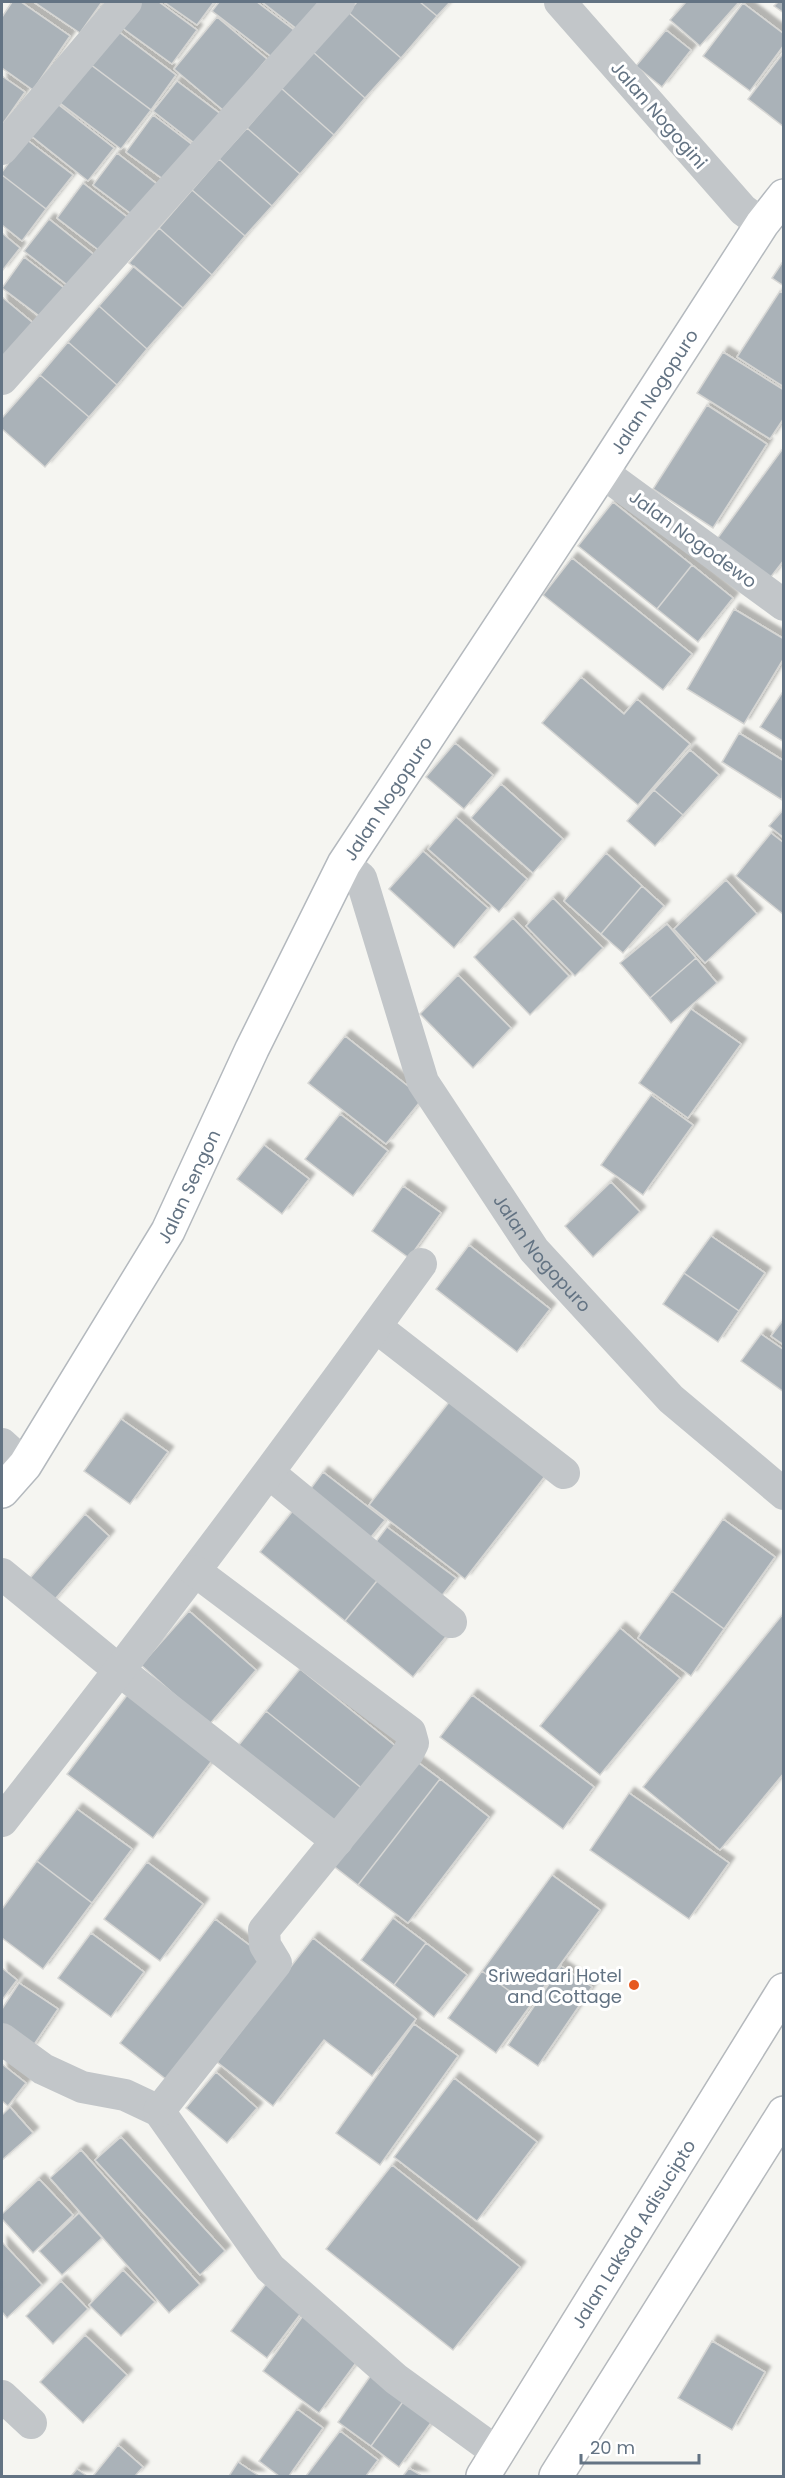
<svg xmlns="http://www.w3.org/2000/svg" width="785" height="2478" font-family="Poppins,sans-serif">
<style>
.building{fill:#aab2b8;stroke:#d6d6d4;stroke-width:1.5;filter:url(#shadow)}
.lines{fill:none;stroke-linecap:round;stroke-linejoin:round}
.secondary-casing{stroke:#b4b9be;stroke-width:36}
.primary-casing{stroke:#b5b9bd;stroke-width:36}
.street{stroke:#c2c6c9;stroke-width:32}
.secondary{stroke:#fff;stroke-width:33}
.primary{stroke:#fff;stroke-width:33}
.poi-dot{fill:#e65920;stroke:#fff;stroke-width:2}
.labels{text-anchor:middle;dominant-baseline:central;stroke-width:6;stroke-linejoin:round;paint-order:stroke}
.street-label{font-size:18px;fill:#637383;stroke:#fff}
.poi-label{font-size:18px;fill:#637383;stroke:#fff;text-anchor:end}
</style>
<defs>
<filter id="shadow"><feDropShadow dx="5.5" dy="-5.5" stdDeviation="1.5" flood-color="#0004"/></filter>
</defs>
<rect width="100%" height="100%" fill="#f5f5f1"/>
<!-- building -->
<path class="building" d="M 12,2 L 21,2 L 70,36 L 33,90 L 2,68 L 2,17 Z
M 34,2 L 102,2 L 80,33 Z
M 139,2 L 159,2 L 197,30 L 172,64 L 121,27 Z
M 164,2 L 214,2 L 197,25 Z
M 219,2 L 257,2 L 294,30 L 273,58 L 212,11 Z
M 262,2 L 319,2 L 297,29 Z
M 357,2 L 420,2 L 437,16 L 401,58 L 348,12 Z
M 420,2 L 450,2 L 437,16 Z
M 686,2 L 739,2 L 700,46 L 670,20 Z
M 778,2 L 784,2 L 784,13 L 774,6 Z
M 743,3 L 784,34 L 784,45 L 750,91 L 703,56 Z
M 348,12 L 401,58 L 365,98 L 313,52 Z
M 217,17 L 267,59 L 224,111 L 174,69 Z
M 115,29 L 176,75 L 151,110 L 90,64 Z
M 666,30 L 691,50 L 662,87 L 636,66 Z
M 313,52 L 365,98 L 334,135 L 281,88 Z
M 784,52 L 784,127 L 748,99 Z
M 90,64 L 151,110 L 121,149 L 60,103 Z
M 2,76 L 25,92 L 2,125 Z
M 177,81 L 222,115 L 198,146 L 153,111 Z
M 281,88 L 334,135 L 300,174 L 247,128 Z
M 55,102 L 114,148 L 88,181 L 30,135 Z
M 153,115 L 194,146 L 167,182 L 126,152 Z
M 247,128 L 300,174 L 272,206 L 219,159 Z
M 26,139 L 73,175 L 46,209 L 2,175 L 2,172 Z
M 117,153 L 162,188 L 138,219 L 93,185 Z
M 219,159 L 272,206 L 245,236 L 192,190 Z
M 2,175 L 46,209 L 22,241 L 2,225 Z
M 83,183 L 131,220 L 105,255 L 57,218 Z
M 192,190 L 245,236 L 212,275 L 159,228 Z
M 49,219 L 97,257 L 71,288 L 24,251 Z
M 159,228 L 212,275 L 183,308 L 129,263 Z
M 2,233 L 20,248 L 2,271 Z
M 24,257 L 68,291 L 46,321 L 2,288 Z
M 784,260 L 784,286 L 772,278 Z
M 134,266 L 183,308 L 147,349 L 99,306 Z
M 780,291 L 784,294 L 784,387 L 737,357 Z
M 2,297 L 38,327 L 2,359 Z
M 99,306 L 147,349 L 117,385 L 68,342 Z
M 68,342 L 117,385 L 89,417 L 40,375 Z
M 723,352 L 784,390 L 784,418 L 770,439 L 697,393 Z
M 40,375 L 89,417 L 45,467 L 2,429 L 2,418 Z
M 707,405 L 767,444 L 713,528 L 653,489 Z
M 784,447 L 784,560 L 770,578 L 717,539 Z
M 613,502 L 692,565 L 657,609 L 578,546 Z
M 572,558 L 692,654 L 663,690 L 543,595 Z
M 692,565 L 733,598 L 698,642 L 657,609 Z
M 734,609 L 784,639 L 784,658 L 744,724 L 687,689 Z
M 581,677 L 624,714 L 637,699 L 690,744 L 638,805 L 542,723 Z
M 784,690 L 784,742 L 760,727 Z
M 739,733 L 784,761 L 782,800 L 722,762 Z
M 455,743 L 493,775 L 464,809 L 426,777 Z
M 690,750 L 719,775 L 683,815 L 654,790 Z
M 501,784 L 563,839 L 533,873 L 471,818 Z
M 654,790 L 683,815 L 655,846 L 627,821 Z
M 784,809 L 784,838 L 769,826 Z
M 456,817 L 527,879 L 499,912 L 428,849 Z
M 771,833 L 784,843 L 784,915 L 736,876 Z
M 423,851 L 488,908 L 454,948 L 389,889 Z
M 606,853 L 642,886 L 601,934 L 564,901 Z
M 726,880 L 757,914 L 705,963 L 674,929 Z
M 642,886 L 664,906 L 623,953 L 601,934 Z
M 553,898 L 603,948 L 575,976 L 526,926 Z
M 513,918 L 569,976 L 530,1015 L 474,957 Z
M 667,924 L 696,958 L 650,998 L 620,963 Z
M 696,958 L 717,983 L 671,1023 L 650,998 Z
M 458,975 L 511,1028 L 473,1068 L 420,1014 Z
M 691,1009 L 741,1044 L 688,1118 L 639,1083 Z
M 345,1036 L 423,1098 L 386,1144 L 308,1083 Z
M 651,1095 L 693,1125 L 643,1195 L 601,1165 Z
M 340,1114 L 388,1151 L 353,1196 L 305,1159 Z
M 264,1145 L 309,1179 L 282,1214 L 237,1179 Z
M 611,1182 L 640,1212 L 593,1257 L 565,1226 Z
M 403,1186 L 441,1213 L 409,1258 L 372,1231 Z
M 711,1236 L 765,1273 L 739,1311 L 684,1273 Z
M 469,1245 L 550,1309 L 517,1352 L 436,1289 Z
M 684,1273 L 739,1311 L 718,1342 L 663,1304 Z
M 784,1319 L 784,1345 L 771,1336 Z
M 761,1334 L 784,1350 L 784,1392 L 741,1361 Z
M 453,1397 L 549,1471 L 465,1579 L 369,1505 Z
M 121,1419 L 168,1452 L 130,1504 L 84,1471 Z
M 323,1472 L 385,1520 L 367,1542 L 306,1495 Z
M 295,1508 L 380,1577 L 345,1621 L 260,1552 Z
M 85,1514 L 109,1536 L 50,1605 L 25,1584 Z
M 723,1519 L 775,1557 L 724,1629 L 672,1591 Z
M 387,1527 L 456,1578 L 440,1598 L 372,1547 Z
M 380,1577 L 449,1633 L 413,1677 L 345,1621 Z
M 672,1591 L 724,1629 L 691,1676 L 638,1638 Z
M 189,1611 L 256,1670 L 209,1725 L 141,1665 Z
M 783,1614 L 784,1773 L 720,1850 L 643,1787 Z
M 620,1628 L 680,1678 L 600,1775 L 540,1726 Z
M 300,1669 L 398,1748 L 364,1790 L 266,1711 Z
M 128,1694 L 214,1758 L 153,1838 L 67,1774 Z
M 472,1695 L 594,1787 L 563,1829 L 440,1737 Z
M 266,1711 L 364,1790 L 331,1830 L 234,1751 Z
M 412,1758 L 440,1779 L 358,1885 L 331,1864 Z
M 440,1779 L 489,1817 L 408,1923 L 358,1885 Z
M 629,1793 L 729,1863 L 689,1919 L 590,1850 Z
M 77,1809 L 132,1849 L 92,1903 L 37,1861 Z
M 37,1861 L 92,1903 L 43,1969 L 2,1938 L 2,1909 Z
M 147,1862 L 203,1904 L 160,1961 L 104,1919 Z
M 552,1875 L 600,1910 L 530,2006 L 482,1971 Z
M 393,1918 L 426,1943 L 394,1985 L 361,1960 Z
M 215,1919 L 269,1960 L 172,2084 L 120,2043 Z
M 91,1933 L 144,1972 L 111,2017 L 58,1978 Z
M 313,1938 L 416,2019 L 372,2076 L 324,2040 L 273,2106 L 217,2062 Z
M 426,1943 L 467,1975 L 434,2017 L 394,1985 Z
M 561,1966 L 592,1987 L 538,2066 L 508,2045 Z
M 2,1968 L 17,1980 L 2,2000 Z
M 482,1971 L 530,2006 L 496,2053 L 448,2018 Z
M 19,1983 L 58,2009 L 31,2049 L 2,2029 L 2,2009 Z
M 414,2024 L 458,2056 L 380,2165 L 336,2133 Z
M 2,2064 L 26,2083 L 8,2106 L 2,2101 Z
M 216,2072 L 257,2108 L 227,2143 L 186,2108 Z
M 454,2078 L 537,2142 L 477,2221 L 394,2157 Z
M 10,2107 L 33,2133 L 2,2160 L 2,2115 Z
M 121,2137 L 225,2251 L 200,2275 L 95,2160 Z
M 81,2150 L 200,2285 L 169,2313 L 50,2178 Z
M 392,2165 L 520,2267 L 453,2350 L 326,2249 Z
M 39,2179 L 73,2215 L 33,2253 L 2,2219 L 2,2214 Z
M 79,2213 L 102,2238 L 62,2275 L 39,2251 Z
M 2,2242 L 42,2285 L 7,2318 L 2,2312 Z
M 123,2270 L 155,2302 L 121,2336 L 89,2305 Z
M 269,2280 L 305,2308 L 267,2358 L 231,2331 Z
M 61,2281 L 88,2309 L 53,2344 L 26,2316 Z
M 305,2313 L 361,2356 L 319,2413 L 263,2371 Z
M 85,2335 L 127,2375 L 83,2423 L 40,2382 Z
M 712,2341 L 765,2372 L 732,2430 L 678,2398 Z
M 376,2368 L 410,2392 L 371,2446 L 338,2422 Z
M 410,2392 L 438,2413 L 399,2467 L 371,2446 Z
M 297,2409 L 323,2428 L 289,2476 L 279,2476 L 259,2461 Z
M 340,2431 L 378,2460 L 366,2476 L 306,2476 Z
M 118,2445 L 143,2467 L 135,2476 L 93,2476 Z
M 238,2462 L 259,2476 L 229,2476 Z
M 409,2468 L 422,2476 L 403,2476 Z
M 77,2469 L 87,2476 L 71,2476 Z"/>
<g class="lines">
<!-- secondary casing -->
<g class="secondary-casing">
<g id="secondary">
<path id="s2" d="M 2,1491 L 25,1465 L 168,1231 L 252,1049 L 344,864 L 602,472 L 762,224 L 784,196"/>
</g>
</g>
<!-- primary casing -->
<g class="primary-casing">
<g id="primary">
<path id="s3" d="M 483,2476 L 784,1990"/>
<path d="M 556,2476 L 784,2113"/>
</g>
</g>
<!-- street -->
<g class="street">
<path d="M 560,2 L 743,210 L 762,224"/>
<path d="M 2,149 L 126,2"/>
<path d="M 2,379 L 339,2"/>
<path d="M 602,472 L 784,605"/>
<path id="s1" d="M 344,864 L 361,878 L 423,1082 L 534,1250 L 671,1399 L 784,1494"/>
<path d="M 376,1327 L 564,1473"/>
<path d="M 2,1444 L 25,1465"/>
<path d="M 269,1473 L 451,1622"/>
<path d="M 2,1574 L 120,1671 L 337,1841"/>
<path d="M 2,1821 C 146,1638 285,1453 421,1264"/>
<path d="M 2,2039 L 43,2069 L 82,2087 L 125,2095 L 159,2111 L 270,2268 L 396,2379 L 498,2453"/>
<path d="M 159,2111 L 276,1963 L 265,1945 L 264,1930 L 408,1753 L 413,1743 L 410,1732 L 195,1571"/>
<path d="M 2,2396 L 31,2423"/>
</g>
<!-- secondary -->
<use href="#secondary" class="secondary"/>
<!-- primary -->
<use href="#primary" class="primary"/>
</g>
<!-- markers -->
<circle class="poi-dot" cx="634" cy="1985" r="6"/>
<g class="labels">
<!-- street labels -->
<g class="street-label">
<text transform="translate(659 115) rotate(49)">Jalan Nogogini</text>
<text stroke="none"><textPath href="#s2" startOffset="1281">Jalan Nogopuro</textPath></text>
<text transform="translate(693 539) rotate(36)">Jalan Nogodewo</text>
<text stroke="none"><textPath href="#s2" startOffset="795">Jalan Nogopuro</textPath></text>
<text stroke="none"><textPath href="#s2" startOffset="358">Jalan Sengon</textPath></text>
<text stroke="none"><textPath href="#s1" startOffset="444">Jalan Nogopuro</textPath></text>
<text stroke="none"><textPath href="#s3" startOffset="285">Jalan Laksda Adisucipto</textPath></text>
</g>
<!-- poi labels -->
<g class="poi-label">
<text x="622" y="1975">Sriwedari Hotel<tspan x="622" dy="21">and Cottage</tspan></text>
</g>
</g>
<!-- border -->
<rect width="785" height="2478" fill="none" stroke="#637383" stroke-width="6"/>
<!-- scale -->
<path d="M581 2454v9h118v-9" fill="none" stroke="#637383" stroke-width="3"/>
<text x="590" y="2454" font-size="18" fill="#637383" stroke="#ffffff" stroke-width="4.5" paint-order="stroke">20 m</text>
</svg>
